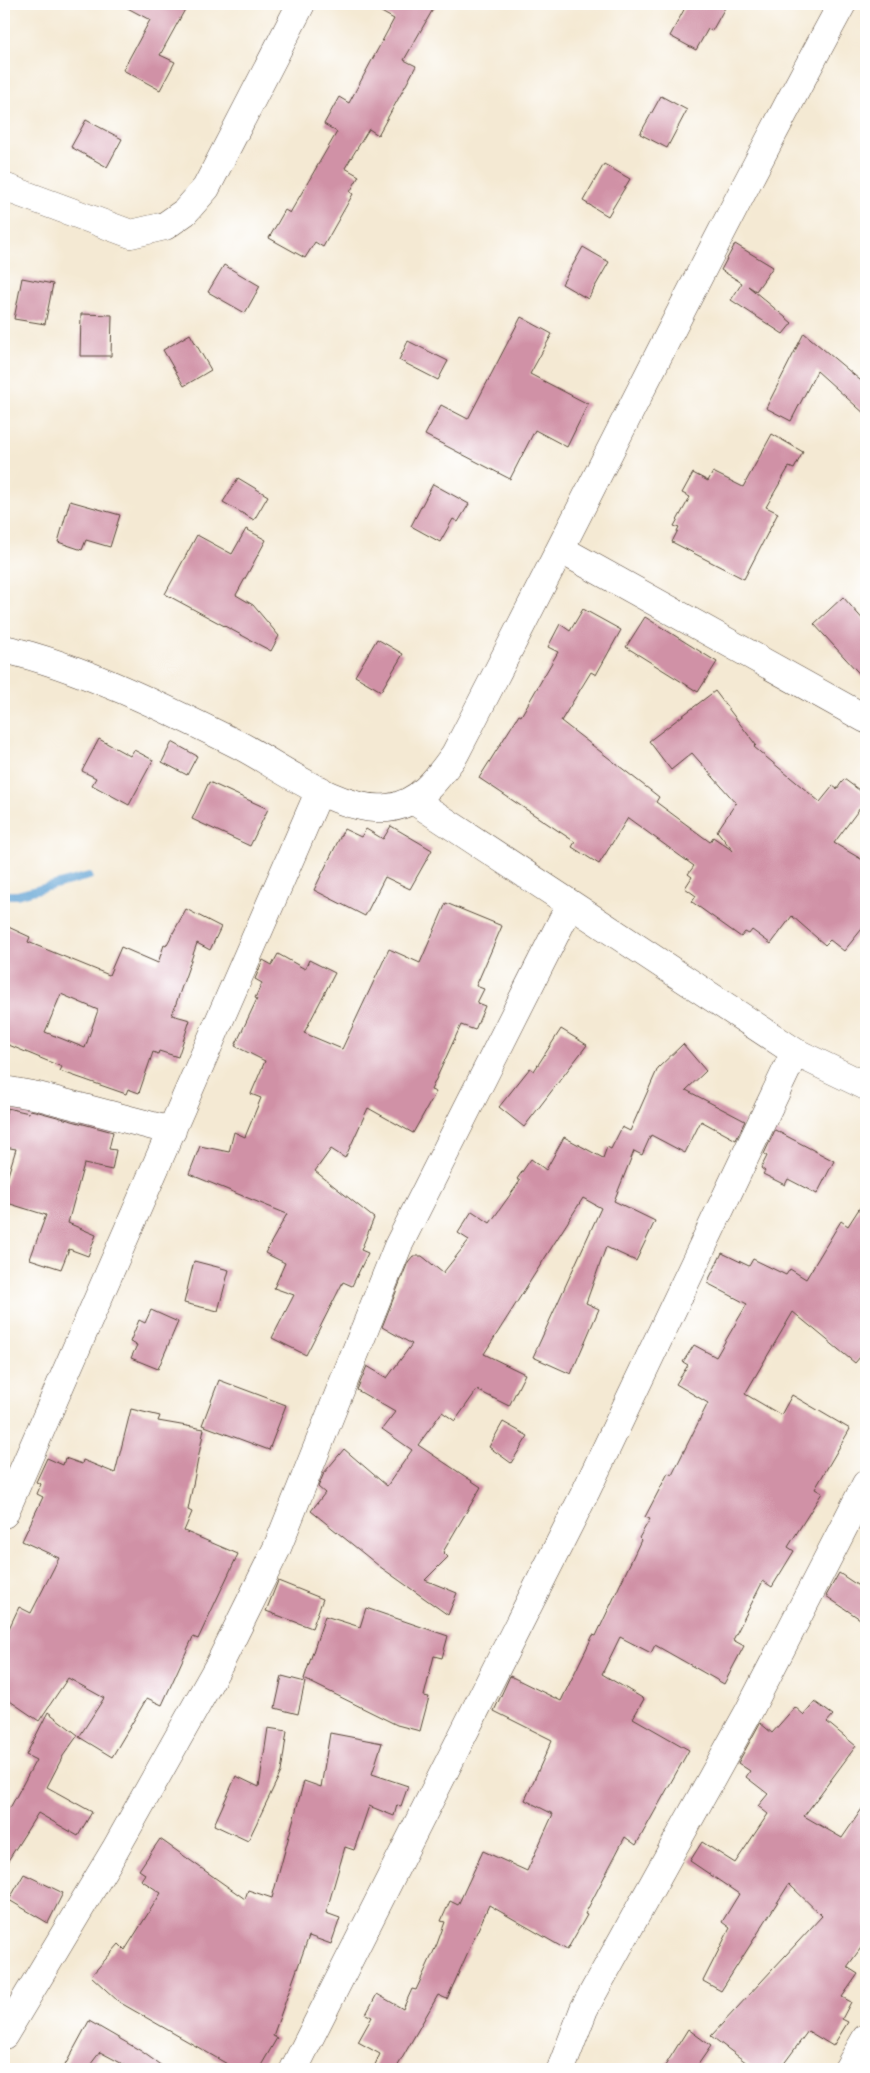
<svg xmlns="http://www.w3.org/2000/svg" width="870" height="2073" font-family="'Old Standard TT',serif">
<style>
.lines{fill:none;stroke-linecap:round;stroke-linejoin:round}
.stream{stroke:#5ea1d2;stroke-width:8}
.building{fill:#d091a6;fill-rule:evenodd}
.street-casing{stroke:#574739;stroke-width:29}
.street{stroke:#fff;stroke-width:28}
</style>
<rect width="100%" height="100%" fill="#fff"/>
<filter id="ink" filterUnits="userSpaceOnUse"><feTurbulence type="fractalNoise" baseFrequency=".02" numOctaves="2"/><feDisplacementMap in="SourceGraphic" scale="10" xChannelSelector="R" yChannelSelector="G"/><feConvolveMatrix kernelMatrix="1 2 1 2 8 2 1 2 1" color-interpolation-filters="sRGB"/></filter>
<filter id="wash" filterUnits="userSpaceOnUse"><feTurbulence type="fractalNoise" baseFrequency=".0096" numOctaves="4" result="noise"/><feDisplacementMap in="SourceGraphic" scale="20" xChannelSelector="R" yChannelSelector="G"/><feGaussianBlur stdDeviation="1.12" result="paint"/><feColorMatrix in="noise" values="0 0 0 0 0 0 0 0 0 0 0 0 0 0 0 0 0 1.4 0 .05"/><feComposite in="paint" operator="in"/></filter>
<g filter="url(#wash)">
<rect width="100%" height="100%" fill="#f4e9d3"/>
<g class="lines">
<!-- stream -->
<path class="stream" d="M 4,895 L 17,895 L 89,876"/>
</g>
<g id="blocks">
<!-- building -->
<path class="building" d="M 120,4 L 188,4 L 160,55 L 175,62 L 160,90 L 123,70 L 150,20 Z
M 367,4 L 436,4 L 404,60 L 416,66 L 407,83 L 378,135 L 369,129 L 345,168 L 359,176 L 350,192 L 353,194 L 323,247 L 315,242 L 305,258 L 269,238 L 285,210 L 290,213 L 337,132 L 324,124 L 339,97 L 349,103 L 394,19 Z
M 687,4 L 727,4 L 712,31 L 708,29 L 696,50 L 670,36 Z
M 661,96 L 687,110 L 667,148 L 640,134 Z
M 86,120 L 122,139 L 107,167 L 71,147 Z
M 604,164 L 630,179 L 608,216 L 583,201 Z
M 735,244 L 773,267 L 756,291 L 748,286 L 792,323 L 783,334 L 731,300 L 742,283 L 721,270 Z
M 583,247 L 609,262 L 588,299 L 562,284 Z
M 224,265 L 260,286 L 245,313 L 208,292 Z
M 22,278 L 53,284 L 45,324 L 14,319 Z
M 81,314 L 112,315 L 111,356 L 80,356 Z
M 521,317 L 552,334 L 530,374 L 588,404 L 567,447 L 535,430 L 510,479 L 425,435 L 441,405 L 468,419 Z
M 804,333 L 866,385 L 866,415 L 817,371 L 791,421 L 766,408 Z
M 190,334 L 211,370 L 184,386 L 163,350 Z
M 408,341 L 448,361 L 438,380 L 399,360 Z
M 772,434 L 803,452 L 794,469 L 789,467 L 766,507 L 778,513 L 744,579 L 672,542 L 679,528 L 674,526 L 690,497 L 682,493 L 693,473 L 708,481 L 713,472 L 743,487 Z
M 238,478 L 268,496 L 254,520 L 223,502 Z
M 433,484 L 469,504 L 458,522 L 453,519 L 440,542 L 411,526 Z
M 70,501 L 120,515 L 110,547 L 86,540 L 82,550 L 58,542 Z
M 246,529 L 266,540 L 236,595 L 253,605 L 279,636 L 271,651 L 165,594 L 197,535 L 232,554 Z
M 843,597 L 866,623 L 866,681 L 814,624 Z
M 583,609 L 621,630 L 596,675 L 591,672 L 561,721 L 659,797 L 656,802 L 710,842 L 713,837 L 733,851 L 717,831 L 736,803 L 692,753 L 671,770 L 649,741 L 715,691 L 756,745 L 754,747 L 820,802 L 833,786 L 837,789 L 844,779 L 866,795 L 866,800 L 834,843 L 866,862 L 866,924 L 844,951 L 830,940 L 825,945 L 792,916 L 771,944 L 752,930 L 749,934 L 745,932 L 741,937 L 692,902 L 696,896 L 685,888 L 692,877 L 688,874 L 694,866 L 628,818 L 599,864 L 572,847 L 575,842 L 479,778 L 519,715 L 521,716 L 558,652 L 548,647 L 560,624 L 570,631 Z
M 645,617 L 717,662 L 698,692 L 626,647 Z
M 377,639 L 403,654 L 381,691 L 355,676 Z
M 99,739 L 130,756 L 134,750 L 153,760 L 129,805 L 92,785 L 96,778 L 82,771 Z
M 172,742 L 197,756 L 187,775 L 162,762 Z
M 209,782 L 268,809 L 250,846 L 192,819 Z
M 391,826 L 432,850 L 410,889 L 385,877 L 365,916 L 314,890 L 344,829 L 361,837 L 366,829 L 383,839 Z
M 446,903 L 502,926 L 476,986 L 484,989 L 477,1003 L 485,1006 L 475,1030 L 461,1025 L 431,1090 L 436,1092 L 413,1133 L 368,1108 L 345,1158 L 331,1149 L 315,1171 L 374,1218 L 361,1250 L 368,1253 L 352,1286 L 343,1282 L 306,1355 L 272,1338 L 294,1295 L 274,1288 L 285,1263 L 265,1253 L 287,1214 L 189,1174 L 200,1146 L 229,1152 L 234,1132 L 245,1137 L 261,1098 L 251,1094 L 265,1061 L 235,1046 L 257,999 L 255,998 L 262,983 L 255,979 L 263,960 L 272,965 L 278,954 L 305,969 L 309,960 L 335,973 L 304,1033 L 342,1049 L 389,949 L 420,963 Z
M 186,909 L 221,927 L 210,950 L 197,943 L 172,1015 L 190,1020 L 178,1057 L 159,1051 L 158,1054 L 153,1052 L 139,1093 L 128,1089 L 126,1094 L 60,1071 L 62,1067 L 4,1043 L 4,925 L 30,937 L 28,942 L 109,975 L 121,947 L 158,963 L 164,945 L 166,946 ZM 61,994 L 98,1010 L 85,1048 L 45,1032 Z
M 561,1029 L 587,1045 L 524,1127 L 499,1107 L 530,1068 L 534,1071 Z
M 683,1044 L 706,1071 L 686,1090 L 745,1121 L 736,1140 L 701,1121 L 685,1153 L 651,1135 L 642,1155 L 634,1151 L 614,1201 L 655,1221 L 636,1261 L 606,1247 L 586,1303 L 599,1309 L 571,1374 L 533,1357 L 601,1208 L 583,1198 L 484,1354 L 525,1374 L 509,1406 L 477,1390 L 455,1421 L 442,1412 L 418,1445 L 481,1487 L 443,1552 L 448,1557 L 425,1580 L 457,1593 L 448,1615 L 379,1566 L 311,1511 L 325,1493 L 318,1487 L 324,1473 L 344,1449 L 387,1486 L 412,1450 L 382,1429 L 395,1412 L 357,1390 L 367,1366 L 387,1378 L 412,1344 L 382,1327 L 408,1262 L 413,1256 L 422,1256 L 443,1273 L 469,1240 L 458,1233 L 472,1211 L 490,1223 L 520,1181 L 517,1179 L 531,1159 L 546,1170 L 564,1137 L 603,1158 L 607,1147 L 611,1149 L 622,1127 L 630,1131 L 658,1068 Z
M 7,1108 L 29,1113 L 30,1110 L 35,1111 L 113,1132 L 109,1149 L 116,1150 L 112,1170 L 84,1164 L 68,1223 L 96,1235 L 88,1256 L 69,1249 L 61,1269 L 30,1259 L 46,1215 L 4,1202 L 4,1188 L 16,1149 L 4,1147 L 4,1122 Z
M 775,1130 L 834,1161 L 817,1194 L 788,1179 L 785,1185 L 763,1174 L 765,1171 L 761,1168 L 767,1156 L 764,1154 Z
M 866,1198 L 866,1350 L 855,1363 L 793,1312 L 745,1394 L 781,1415 L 792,1395 L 850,1429 L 815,1489 L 822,1493 L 788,1547 L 794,1551 L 772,1587 L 763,1581 L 733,1640 L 744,1646 L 724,1684 L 655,1645 L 651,1653 L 620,1637 L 602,1674 L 644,1699 L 633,1718 L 689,1750 L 636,1845 L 625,1837 L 585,1914 L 587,1915 L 567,1950 L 489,1905 L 447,1999 L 438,1995 L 396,2069 L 373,2069 L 380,2054 L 358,2042 L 372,2017 L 366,2014 L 377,1994 L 403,2009 L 412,1989 L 416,1990 L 437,1944 L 445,1922 L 441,1921 L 450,1901 L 458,1905 L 483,1851 L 527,1871 L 553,1814 L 525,1800 L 552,1740 L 494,1711 L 510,1676 L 561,1701 L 593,1635 L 596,1636 L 641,1540 L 639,1538 L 650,1519 L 645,1517 L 668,1473 L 672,1475 L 708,1403 L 676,1384 L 688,1365 L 683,1362 L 694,1345 L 716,1357 L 747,1304 L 707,1283 L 722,1253 L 749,1266 L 753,1259 L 786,1275 L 790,1269 L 806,1279 L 841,1221 L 848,1226 Z
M 194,1261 L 229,1270 L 218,1311 L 184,1303 Z
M 151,1310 L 178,1322 L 158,1369 L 131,1358 L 137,1345 L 130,1342 L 139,1320 L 145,1323 Z
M 219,1380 L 286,1405 L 269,1450 L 202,1425 Z
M 131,1409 L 160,1416 L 158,1421 L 204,1429 L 188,1510 L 192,1512 L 184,1531 L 238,1554 L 198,1639 L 193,1637 L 162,1705 L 147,1698 L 112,1757 L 79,1737 L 104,1698 L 68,1678 L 39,1721 L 4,1697 L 4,1639 L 19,1607 L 31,1613 L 59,1558 L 22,1541 L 43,1497 L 37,1494 L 41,1484 L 36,1482 L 47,1458 L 63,1465 L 65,1458 L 82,1464 L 83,1460 L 115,1473 Z
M 503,1422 L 528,1436 L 511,1463 L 489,1447 Z
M 839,1573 L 866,1591 L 866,1623 L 826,1596 Z
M 278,1581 L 323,1599 L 312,1628 L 266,1611 Z
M 366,1608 L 448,1636 L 442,1658 L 434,1656 L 424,1696 L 429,1697 L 420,1731 L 397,1725 L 304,1679 L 325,1616 L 360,1627 Z
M 282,1676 L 305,1682 L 298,1714 L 275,1708 Z
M 815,1702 L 833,1715 L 827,1722 L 856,1746 L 804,1816 L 842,1838 L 866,1803 L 866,1941 L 847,1967 L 858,1974 L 842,1997 L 851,2002 L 842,2019 L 848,2022 L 833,2046 L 808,2031 L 780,2069 L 755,2069 L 711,2036 L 822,1916 L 789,1884 L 721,1991 L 703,1981 L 730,1928 L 722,1922 L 739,1894 L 690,1861 L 702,1842 L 735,1863 L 768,1814 L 758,1806 L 768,1794 L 746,1777 L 750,1771 L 738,1763 L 760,1723 L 772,1733 L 795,1707 L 804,1715 Z
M 48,1712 L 78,1735 L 63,1756 L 47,1787 L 92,1812 L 78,1836 L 38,1813 L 4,1867 L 4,1804 L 10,1808 L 36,1760 L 26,1755 Z
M 268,1728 L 287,1731 L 281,1772 L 248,1841 L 214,1825 L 236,1776 L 259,1787 Z
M 330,1733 L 382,1743 L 372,1774 L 408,1786 L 401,1806 L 397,1805 L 394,1816 L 369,1806 L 354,1850 L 345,1847 L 326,1913 L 340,1918 L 331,1944 L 309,1936 L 273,2036 L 277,2038 L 259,2069 L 236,2069 L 119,2002 L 91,1976 L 119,1944 L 125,1950 L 161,1893 L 141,1880 L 145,1874 L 139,1870 L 160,1839 L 245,1899 L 248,1890 L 272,1898 L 304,1781 L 321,1787 Z
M 24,1874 L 63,1893 L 48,1923 L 9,1900 Z
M 89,2021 L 141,2051 L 166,2069 L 132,2069 L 100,2052 L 87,2069 L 63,2069 Z
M 688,2029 L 711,2046 L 695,2069 L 663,2069 Z"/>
</g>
</g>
<g filter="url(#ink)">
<use href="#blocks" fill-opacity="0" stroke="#574739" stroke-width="1"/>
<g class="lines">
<!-- street casing -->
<g class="street-casing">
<path id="street" d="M 4,187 L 131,234 L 165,226 L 185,212 L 206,188 L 301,4
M 562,550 L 866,719
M 4,649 C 80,666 169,710 239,745 C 280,766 339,813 387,808 C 419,805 438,778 455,754 C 585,504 708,251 842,4
M 413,800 L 795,1052 L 866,1086
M 4,1090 L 38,1096 L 172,1131
M 4,1514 L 320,790
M 4,2035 L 115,1850 L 219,1665 L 277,1548 L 398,1246 L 570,905
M 294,2069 L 586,1491 L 795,1052
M 561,2069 L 584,2009 L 749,1711 L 866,1484
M 848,2069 L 866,2038"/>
</g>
<!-- street -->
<use href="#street" class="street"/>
</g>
</g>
<!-- margin -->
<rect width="870" height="2073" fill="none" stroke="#fff" stroke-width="20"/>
</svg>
